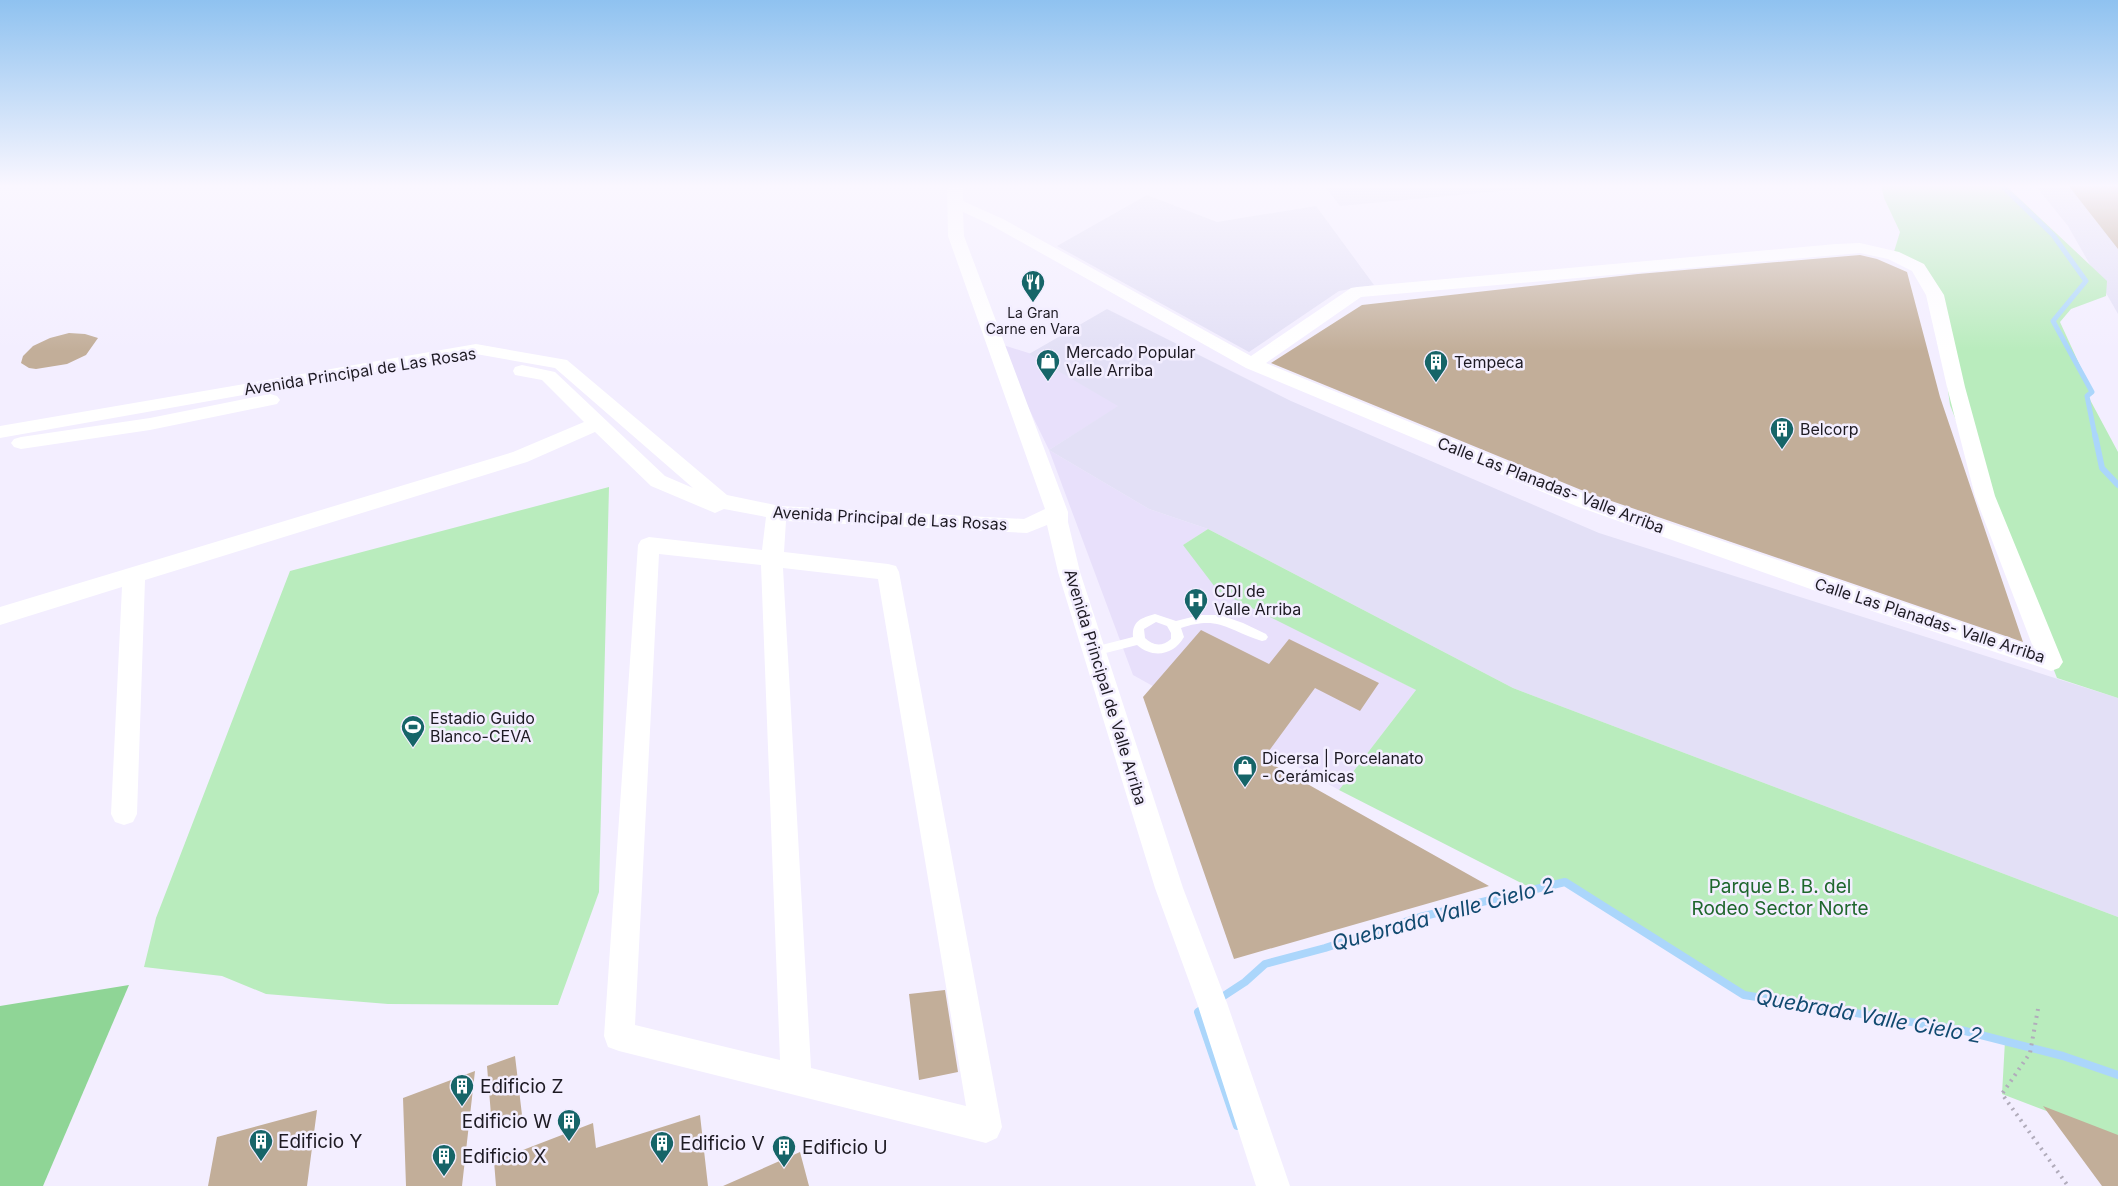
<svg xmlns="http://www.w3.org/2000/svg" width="2118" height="1186" font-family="Inter,sans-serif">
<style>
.built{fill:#e8e0fb}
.industrial{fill:#e3e0f6}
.green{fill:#b9ecbd}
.forest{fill:#8fd596}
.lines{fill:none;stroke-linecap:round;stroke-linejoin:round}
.stream-far2{stroke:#abd6fb;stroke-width:5}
.stream-far1{stroke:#abd6fb;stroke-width:6}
.stream{stroke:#abd6fb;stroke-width:8}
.building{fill:#c2ae99}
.path{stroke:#b1acbb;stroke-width:4;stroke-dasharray:2 5;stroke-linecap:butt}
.lane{fill:#fff;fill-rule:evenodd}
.street{fill:#fff;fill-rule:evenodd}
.labels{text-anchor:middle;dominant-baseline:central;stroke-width:5;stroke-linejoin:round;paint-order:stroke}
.far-poi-label{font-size:14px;fill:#1d1a23;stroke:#f3eeff}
.poi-label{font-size:16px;fill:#1d1a23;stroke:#f3eeff;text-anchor:start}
.street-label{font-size:16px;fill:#1d1a23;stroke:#f3eeff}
.near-park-label{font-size:19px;fill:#1f672d;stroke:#f3eeff}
.near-poi-label{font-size:19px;fill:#1d1a23;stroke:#f3eeff;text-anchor:start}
.near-water-label{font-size:21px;font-style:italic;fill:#114a70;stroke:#f3eeff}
</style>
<rect width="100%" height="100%" fill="#f3eeff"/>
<!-- built -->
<path class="built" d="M 997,343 L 1041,357 L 1119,406 L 1049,450 L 1149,509 L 1208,529 L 1183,545 L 1251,606 L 1416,690 L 1339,790 L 1133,675 L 1049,450 Z"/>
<!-- industrial -->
<path class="industrial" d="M 1324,185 L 1567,185 L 1340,206 Z
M 2035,185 L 2118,185 L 2118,314 L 2068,226 Z
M 1147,195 L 1217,222 L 1316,206 L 1374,285 L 1339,291 L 1249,352 L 1057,246 Z
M 1107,309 L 1291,401 L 1599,533 L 2118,698 L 2118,917 L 1513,688 L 1208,529 L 1149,509 L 1049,450 L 1118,406 L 1029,354 Z"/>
<!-- green -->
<path class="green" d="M 1881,185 L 2005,185 L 2107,281 L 2106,296 L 2071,309 L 2060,322 L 2092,392 L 2088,396 L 2118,452 L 2118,698 L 2057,678 L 1950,405 L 1935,295 L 1918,268 L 1893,255 L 1900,232 L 1884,198 Z
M 609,487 L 599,892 L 558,1005 L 388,1004 L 266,994 L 222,976 L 144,967 L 156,918 L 290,571 Z
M 1208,529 L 1513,688 L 2118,917 L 2118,1138 L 2002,1094 L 2005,1041 L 1744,995 L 1565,882 L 1533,889 L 1339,790 L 1416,690 L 1218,591 L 1183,545 Z"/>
<!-- forest -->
<path class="forest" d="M 129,985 L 43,1186 L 0,1186 L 0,1006 Z"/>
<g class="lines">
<!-- stream-far2 -->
<path class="stream-far2" d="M 2001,185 L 2053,235 L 2086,281 L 2053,321 L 2092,392 L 2087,396 L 2095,436"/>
<!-- stream-far1 -->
<path class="stream-far1" d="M 2095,435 L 2102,468 L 2118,485"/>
<!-- stream -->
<path class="stream" d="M 1219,999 L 1245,982 L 1265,964 L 1325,948 L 1420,917 L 1565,882 L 1744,995 L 1961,1030 L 2063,1056 L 2118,1075
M 1206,1007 L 1198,1012 L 1237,1126"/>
</g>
<!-- building -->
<path class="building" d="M 2068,185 L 2118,186 L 2118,249 Z
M 1860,255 L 1877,259 L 1907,272 L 1940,397 L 2023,642 L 1591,494 L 1271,363 L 1362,305 L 1638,274 Z
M 69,333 L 85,334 L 98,338 L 86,355 L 67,364 L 36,369 L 29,368 L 21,363 L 23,356 L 33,346 L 50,338 Z
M 1201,630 L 1269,664 L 1289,639 L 1379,683 L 1360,711 L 1315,688 L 1263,759 L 1489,886 L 1234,959 L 1143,697 Z
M 945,990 L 958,1072 L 919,1080 L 909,994 Z
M 515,1056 L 522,1115 L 492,1127 L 487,1066 Z
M 475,1071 L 462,1186 L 406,1186 L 403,1098 Z
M 2043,1106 L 2118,1135 L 2118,1186 L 2102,1186 Z
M 317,1110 L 307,1186 L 208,1186 L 217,1137 Z
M 700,1115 L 708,1186 L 496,1186 L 494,1161 L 593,1123 L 596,1148 Z
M 800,1152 L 809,1186 L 723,1186 Z"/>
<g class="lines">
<!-- path -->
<path class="path" d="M 2038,1009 L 2030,1053 L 2002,1094 L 2068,1186"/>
<!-- lane -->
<path class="lane" d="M 1155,614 L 1176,621 L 1200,615 L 1220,615 L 1243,623 L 1266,634 L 1268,637 L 1266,640 L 1262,641 C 1228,631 1220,615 1181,628 L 1184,637 C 1174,655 1153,659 1137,645 L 1094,656 L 1090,654 L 1088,651 L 1090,648 L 1133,637 C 1132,621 1141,618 1155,614 ZM 1156,622 L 1167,626 L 1171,633 L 1171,639 C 1162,647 1153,646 1145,638 L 1144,629 Z"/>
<!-- street -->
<path class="street" d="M 947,185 L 963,185 L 963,200 L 965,202 L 1003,219 L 1251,356 L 1351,288 L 1357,287 L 1836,244 L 1860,243 L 1899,252 L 1924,264 L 1944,295 L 1965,387 L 1995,496 L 2063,662 L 2059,668 L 2051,671 L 2043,668 L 1878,613 L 1576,506 L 1246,368 L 991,225 L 963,212 L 964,236 L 1068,512 L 1068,522 L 1080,572 L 1183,888 L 1227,1003 L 1290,1186 L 1256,1186 L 1197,1003 L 1155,888 L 1058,572 L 1047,525 L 1027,533 L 786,521 L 784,552 L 888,564 L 896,566 L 899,572 L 1002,1127 L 997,1138 L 986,1143 L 619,1051 L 608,1047 L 604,1036 L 638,545 L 641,540 L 649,537 L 762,550 L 766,517 L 724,509 L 715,513 L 651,486 L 595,432 L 527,462 L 145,580 L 137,814 L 133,822 L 124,825 L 115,822 L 111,814 L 122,587 L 0,625 L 0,607 L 513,452 L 584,422 L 542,380 L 515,375 L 513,371 L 515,367 L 522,365 L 555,372 L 665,476 L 693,488 L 555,368 L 476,354 L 0,438 L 0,426 L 476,344 L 567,360 L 727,495 L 780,506 L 1024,519 L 1045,509 L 948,236 ZM 1860,253 L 1888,259 L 1912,271 L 1926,295 L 1947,387 L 1975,496 L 2033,647 L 1590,496 L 1266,363 L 1361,297 ZM 659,554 L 761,565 L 780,1060 L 635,1025 ZM 783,568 L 878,579 L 966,1106 L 811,1068 Z
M 270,394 L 277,396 L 280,400 L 277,404 L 150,430 L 21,449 L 14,447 L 11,443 L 14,439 L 21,437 L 150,418 Z"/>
</g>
<!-- sky -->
<linearGradient id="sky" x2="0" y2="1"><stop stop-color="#8fc2f0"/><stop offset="0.53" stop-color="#faf7ff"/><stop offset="1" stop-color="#faf7ff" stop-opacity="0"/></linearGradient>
<rect width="2118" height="351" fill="url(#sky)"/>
<!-- icons -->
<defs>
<g id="restaurant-pin" transform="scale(1.25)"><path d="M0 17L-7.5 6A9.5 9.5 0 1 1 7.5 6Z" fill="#166568" stroke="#f3eeff"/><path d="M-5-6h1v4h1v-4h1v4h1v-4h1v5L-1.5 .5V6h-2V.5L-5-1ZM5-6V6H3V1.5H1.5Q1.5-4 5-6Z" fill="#fff"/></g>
<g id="shop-pin" transform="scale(1.25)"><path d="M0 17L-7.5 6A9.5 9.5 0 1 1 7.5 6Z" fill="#166568" stroke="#f3eeff"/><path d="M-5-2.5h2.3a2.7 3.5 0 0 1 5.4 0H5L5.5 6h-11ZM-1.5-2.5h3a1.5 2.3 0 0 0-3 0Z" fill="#fff"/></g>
<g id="building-pin" transform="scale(1.25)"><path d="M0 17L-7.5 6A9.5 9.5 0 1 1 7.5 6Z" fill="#166568" stroke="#f3eeff"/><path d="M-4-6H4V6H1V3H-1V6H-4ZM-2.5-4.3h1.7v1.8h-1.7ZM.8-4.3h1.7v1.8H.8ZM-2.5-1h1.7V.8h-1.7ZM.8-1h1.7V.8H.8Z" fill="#fff"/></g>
<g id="hospital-pin" transform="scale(1.25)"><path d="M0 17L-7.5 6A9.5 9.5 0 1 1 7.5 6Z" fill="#166568" stroke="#f3eeff"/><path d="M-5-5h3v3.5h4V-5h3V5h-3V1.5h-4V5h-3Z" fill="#fff"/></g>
<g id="stadium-pin" transform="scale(1.25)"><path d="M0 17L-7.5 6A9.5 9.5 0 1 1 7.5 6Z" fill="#166568" stroke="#f3eeff"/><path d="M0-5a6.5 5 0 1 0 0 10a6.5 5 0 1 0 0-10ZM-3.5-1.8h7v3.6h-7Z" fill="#fff"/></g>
</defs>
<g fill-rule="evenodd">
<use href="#restaurant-pin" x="1033" y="282"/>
<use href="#shop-pin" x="1048" y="361"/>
<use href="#building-pin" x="1436" y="362"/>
<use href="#building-pin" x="1782" y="429"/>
<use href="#hospital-pin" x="1196" y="600"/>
<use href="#stadium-pin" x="413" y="727"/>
<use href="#shop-pin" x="1245" y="767"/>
<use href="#building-pin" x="462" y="1086"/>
<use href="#building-pin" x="569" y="1121"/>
<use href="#building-pin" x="261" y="1141"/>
<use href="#building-pin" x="662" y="1143"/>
<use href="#building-pin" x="784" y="1147"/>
<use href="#building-pin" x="444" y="1156"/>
</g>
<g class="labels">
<!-- far-poi labels -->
<g class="far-poi-label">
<text x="1033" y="312">La Gran<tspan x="1033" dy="16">Carne en Vara</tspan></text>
</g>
<!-- poi labels -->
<g class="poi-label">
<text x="1066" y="352">Mercado Popular<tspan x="1066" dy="18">Valle Arriba</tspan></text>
<text x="1454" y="362">Tempeca</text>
<text x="1800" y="429">Belcorp</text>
<text x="1214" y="591">CDI de<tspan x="1214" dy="18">Valle Arriba</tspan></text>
<text x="430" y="718">Estadio Guido<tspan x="430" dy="18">Blanco-CEVA</tspan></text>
<text x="1262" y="758">Dicersa | Porcelanato<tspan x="1262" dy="18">- Cerámicas</tspan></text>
</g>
<!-- street labels -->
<g class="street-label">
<text transform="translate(360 371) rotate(-9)">Avenida Principal de Las Rosas</text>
<text transform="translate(1551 485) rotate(21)">Calle Las Planadas- Valle Arriba</text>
<text transform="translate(890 518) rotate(3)">Avenida Principal de Las Rosas</text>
<text transform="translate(1930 620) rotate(18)">Calle Las Planadas- Valle Arriba</text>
<text transform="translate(1106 687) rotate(73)">Avenida Principal de Valle Arriba</text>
</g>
<!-- near-park labels -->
<g class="near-park-label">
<text x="1780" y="886">Parque B. B. del<tspan x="1780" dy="22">Rodeo Sector Norte</tspan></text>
</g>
<!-- near-poi labels -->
<g class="near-poi-label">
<text x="480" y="1086">Edificio Z</text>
<text x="552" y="1121" text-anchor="end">Edificio W</text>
<text x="278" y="1141">Edificio Y</text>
<text x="680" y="1143">Edificio V</text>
<text x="802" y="1147">Edificio U</text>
<text x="462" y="1156">Edificio X</text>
</g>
<!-- near-water labels -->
<g class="near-water-label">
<text transform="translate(1443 914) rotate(-15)">Quebrada Valle Cielo 2</text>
<text transform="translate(1869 1016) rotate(10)">Quebrada Valle Cielo 2</text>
</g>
</g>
</svg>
